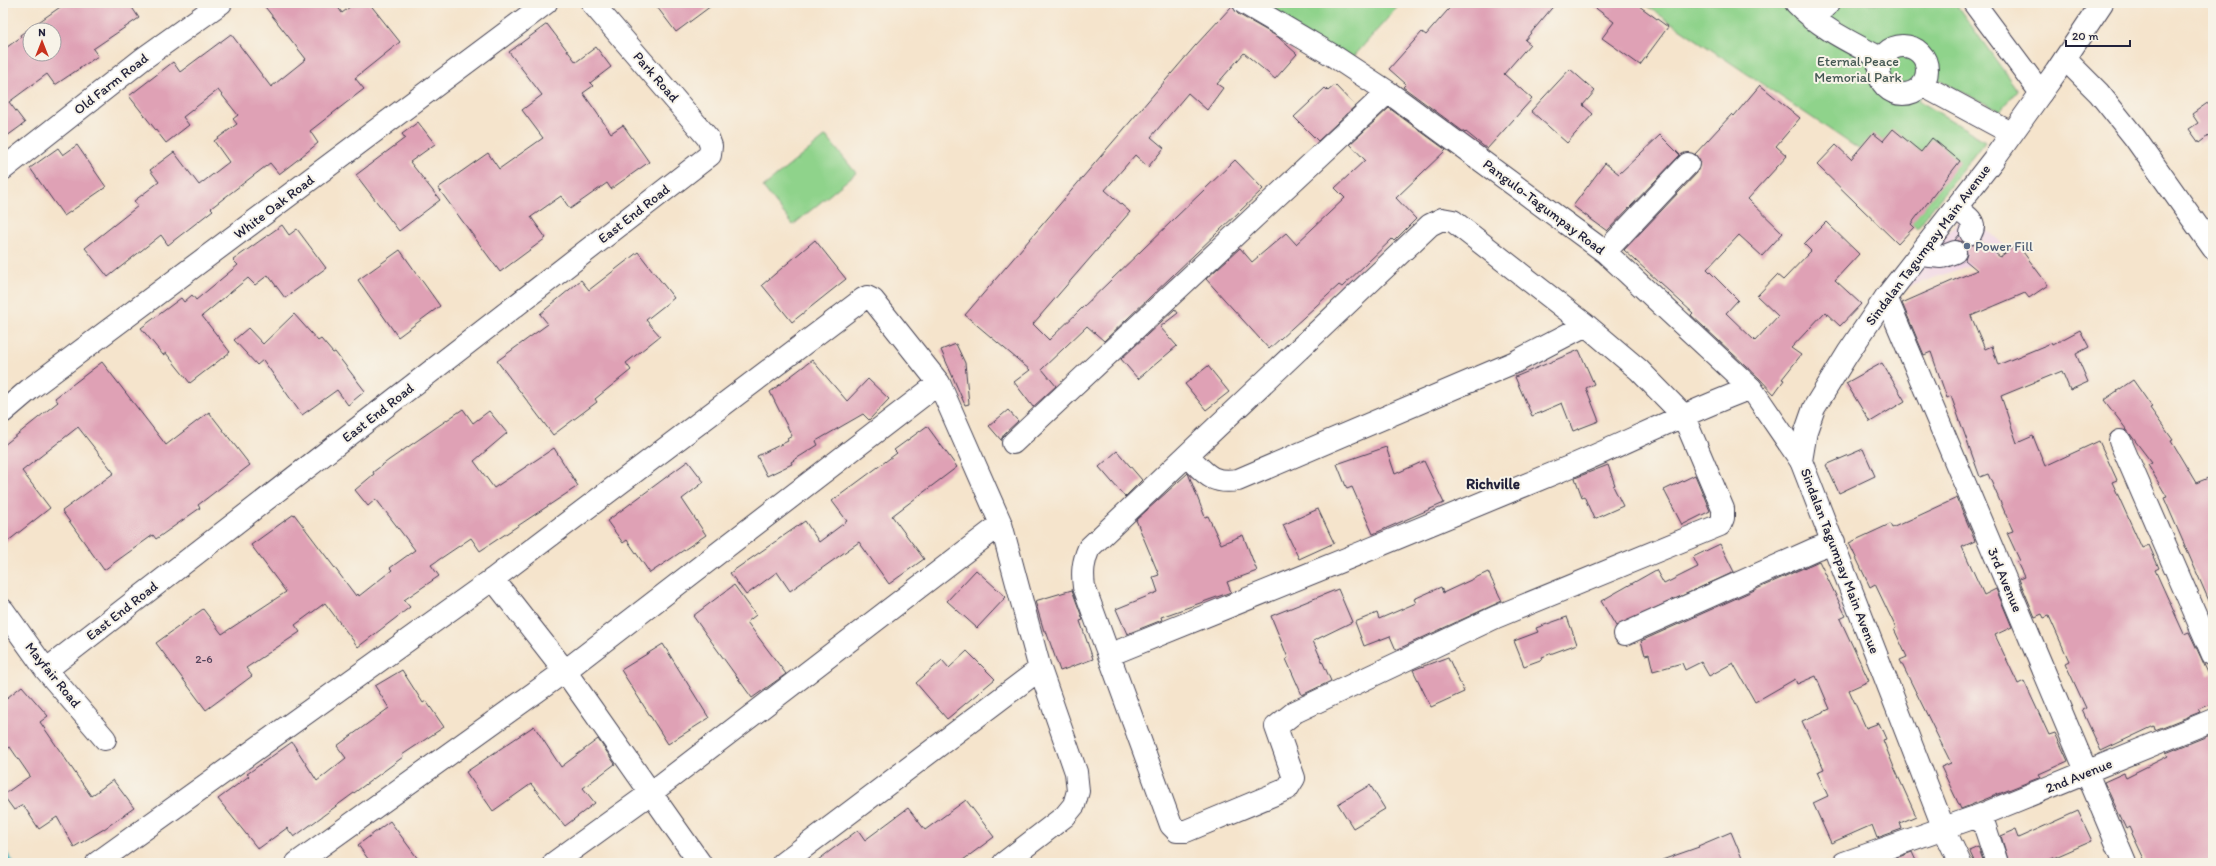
<svg xmlns="http://www.w3.org/2000/svg" width="2216" height="866" font-family="Itim,sans-serif">
<style>
.built{fill:#f0d0e5}
.green{fill:#8fd38b;stroke:#587a63}
.lines{fill:none;stroke-linecap:round;stroke-linejoin:round}
.stream{stroke:#4ebcc7;stroke-width:6}
.building{fill:#dfa1b5;fill-rule:evenodd}
.minor-casing{stroke:#423f51;stroke-width:24}
.major-casing{stroke:#423f51;stroke-width:24}
.minor{stroke:#fff;stroke-width:22}
.major{stroke:#fff;stroke-width:22}
.service-dot{fill:#5c6f8a;stroke:#f7f3e8;stroke-width:1.5}
.labels{text-anchor:middle;dominant-baseline:central;stroke-width:4;stroke-linejoin:round;paint-order:stroke}
.number-label{font-size:12px;fill:#51425a}
.park-label{font-size:14px;fill:#435753;stroke:#f7f3e8}
.street-label{font-size:14px;fill:#22223b;stroke:#f7f3e8}
.service-label{font-size:14px;fill:#4e5e75;stroke:#f7f3e8;text-anchor:start}
.neighbourhood-label{font-size:15px;font-weight:bold;fill:#22223b;stroke:#f7f3e8}
</style>
<rect width="100%" height="100%" fill="#f7f3e8"/>
<filter id="ink" filterUnits="userSpaceOnUse"><feTurbulence type="fractalNoise" baseFrequency=".025" numOctaves="2"/><feDisplacementMap in="SourceGraphic" scale="8" xChannelSelector="R" yChannelSelector="G"/><feConvolveMatrix kernelMatrix="1 2 1 2 8 2 1 2 1" color-interpolation-filters="sRGB"/></filter>
<filter id="wash" filterUnits="userSpaceOnUse"><feTurbulence type="fractalNoise" baseFrequency=".012" numOctaves="4" result="noise"/><feDisplacementMap in="SourceGraphic" scale="16" xChannelSelector="R" yChannelSelector="G"/><feGaussianBlur stdDeviation="0.9" result="paint"/><feColorMatrix in="noise" values="0 0 0 0 0 0 0 0 0 0 0 0 0 0 0 0 0 1.4 0 .05"/><feComposite in="paint" operator="in"/></filter>
<g filter="url(#wash)">
<rect width="100%" height="100%" fill="#f5e4cc"/>
<!-- built -->
<path class="built" d="M 1966,211 L 2005,246 L 1993,257 L 1905,288 Z"/>
<!-- green -->
<path class="green" d="M 1256,3 L 1401,3 L 1349,62 Z
M 1642,3 L 1955,3 L 2018,91 L 2000,111 L 1931,76 L 1918,100 L 1985,141 L 1917,228 L 1868,182 L 1866,154 Z
M 826,136 L 856,173 L 793,225 L 763,187 Z"/>
<g class="lines">
<!-- stream -->
<path class="stream" d="M 3,852 L 11,863"/>
</g>
<g id="blocks">
<!-- building -->
<path class="building" d="M 66,3 L 129,3 L 139,18 L 93,49 L 98,56 L 55,85 L 47,74 L 9,102 L 25,123 L 3,139 L 3,50 L 21,37 L 20,35 ZM 30,30 L 54,30 L 54,54 L 30,54 Z
M 262,3 L 335,3 L 342,13 L 355,3 L 369,3 L 400,42 L 355,78 L 364,89 L 310,131 L 318,143 L 296,161 L 279,174 L 270,163 L 211,208 L 213,210 L 168,245 L 161,235 L 108,277 L 85,248 L 138,206 L 134,201 L 159,182 L 150,170 L 174,152 L 199,185 L 229,162 L 214,141 L 237,124 L 233,119 L 238,115 L 218,90 L 183,117 L 189,125 L 166,143 L 129,96 L 173,62 L 180,72 L 231,34 L 271,87 L 306,59 Z
M 654,3 L 715,3 L 676,32 Z
M 1454,3 L 1556,3 L 1525,40 L 1530,44 L 1504,74 L 1532,99 L 1487,149 L 1466,132 L 1465,133 L 1403,87 L 1406,84 L 1389,69 L 1422,32 L 1426,35 Z
M 1589,3 L 1635,3 L 1668,27 L 1640,65 L 1602,38 L 1614,22 Z
M 1232,6 L 1238,14 L 1278,37 L 1297,54 L 1275,79 L 1244,53 L 1217,84 L 1223,88 L 1207,110 L 1188,93 L 1151,137 L 1164,148 L 1148,167 L 1135,155 L 1105,190 L 1130,212 L 1033,324 L 1049,340 L 1235,160 L 1263,189 L 1104,341 L 1087,326 L 1042,369 L 1056,386 L 1033,407 L 1014,382 L 1030,370 L 965,315 L 1195,46 Z
M 547,24 L 576,62 L 596,47 L 611,67 L 590,83 L 593,86 L 583,93 L 611,133 L 623,125 L 649,162 L 611,189 L 607,183 L 570,209 L 561,196 L 531,217 L 546,238 L 500,272 L 438,188 L 488,153 L 499,169 L 543,138 L 522,110 L 542,95 L 509,52 Z
M 1570,69 L 1595,91 L 1583,105 L 1593,114 L 1567,143 L 1531,111 Z
M 1335,85 L 1355,106 L 1318,141 L 1294,117 L 1325,88 L 1328,91 Z
M 1760,85 L 1800,118 L 1776,146 L 1787,156 L 1748,199 L 1783,233 L 1762,256 L 1739,235 L 1707,269 L 1738,300 L 1726,313 L 1755,341 L 1778,316 L 1757,296 L 1777,275 L 1783,280 L 1811,251 L 1804,244 L 1826,222 L 1859,254 L 1835,280 L 1861,304 L 1840,326 L 1825,312 L 1791,348 L 1801,355 L 1782,379 L 1784,380 L 1774,394 L 1759,378 L 1691,315 L 1693,313 L 1624,250 L 1697,173 L 1700,161 L 1695,154 L 1732,114 L 1734,116 Z
M 2213,99 L 2213,144 L 2208,136 L 2199,143 L 2189,129 L 2198,123 L 2192,114 Z
M 1389,108 L 1446,150 L 1396,198 L 1416,219 L 1394,241 L 1392,239 L 1342,287 L 1339,285 L 1269,349 L 1206,279 L 1240,248 L 1252,262 L 1286,233 L 1296,244 L 1345,198 L 1335,188 L 1365,160 L 1350,144 Z
M 418,122 L 435,144 L 410,162 L 440,200 L 399,231 L 356,175 L 405,138 L 402,134 Z
M 1893,129 L 1921,152 L 1932,138 L 1960,161 L 1911,224 L 1914,227 L 1898,244 L 1817,165 L 1836,145 L 1851,159 L 1873,133 L 1883,141 Z
M 1660,135 L 1680,155 L 1607,231 L 1573,206 L 1605,163 L 1619,174 Z
M 77,145 L 106,187 L 64,216 L 30,168 L 58,148 L 63,155 Z
M 282,225 L 289,235 L 297,229 L 326,268 L 285,298 L 268,275 L 255,285 L 248,278 L 202,316 L 230,352 L 190,383 L 166,353 L 163,355 L 141,328 L 181,298 L 184,302 L 192,295 L 196,300 L 238,265 L 233,260 Z
M 1959,235 L 1966,244 L 1973,245 L 1980,241 L 2000,257 L 2017,244 L 2048,285 L 2029,298 L 2025,293 L 1971,316 L 1985,349 L 1992,346 L 1998,365 L 2051,343 L 2052,345 L 2080,330 L 2089,347 L 2076,354 L 2088,382 L 2070,390 L 2062,371 L 2001,396 L 2017,443 L 2033,436 L 2045,466 L 2099,441 L 2117,480 L 2112,482 L 2142,548 L 2149,545 L 2159,568 L 2155,570 L 2184,634 L 2189,632 L 2209,675 L 2213,673 L 2213,703 L 2198,709 L 2200,712 L 2155,730 L 2154,726 L 2101,751 L 2082,710 L 2086,708 L 2065,663 L 2069,661 L 2049,616 L 2044,618 L 2042,614 L 2035,617 L 2019,579 L 2024,577 L 2017,562 L 2020,561 L 2007,533 L 2013,531 L 1988,474 L 1980,477 L 1951,396 L 1947,398 L 1931,352 L 1924,355 L 1902,303 L 1977,270 L 1965,260 L 1967,254 L 1966,247 L 1963,242 L 1955,240 Z
M 815,240 L 846,279 L 792,322 L 762,285 Z
M 400,250 L 440,306 L 398,337 L 358,280 Z
M 638,252 L 674,298 L 646,320 L 660,336 L 626,363 L 631,370 L 595,399 L 597,402 L 553,435 L 497,361 L 548,324 L 540,314 L 581,280 L 589,290 Z
M 1175,309 L 1178,313 L 1160,327 L 1177,346 L 1138,379 L 1121,359 Z
M 294,314 L 318,341 L 321,339 L 333,353 L 335,352 L 365,391 L 348,405 L 337,390 L 302,415 L 263,360 L 257,365 L 234,340 L 248,328 L 263,344 Z
M 956,344 L 965,363 L 969,404 L 965,405 L 941,350 Z
M 1579,350 L 1594,384 L 1586,388 L 1599,421 L 1573,431 L 1562,403 L 1532,416 L 1515,377 Z
M 812,360 L 847,401 L 868,379 L 889,399 L 869,420 L 863,414 L 816,441 L 818,445 L 791,462 L 792,464 L 767,476 L 757,456 L 788,441 L 787,439 L 792,436 L 770,392 Z
M 102,362 L 166,445 L 209,412 L 250,465 L 198,505 L 200,508 L 156,539 L 153,535 L 104,570 L 62,511 L 114,473 L 78,427 L 22,471 L 50,508 L 3,545 L 3,446 L 58,402 L 55,398 Z
M 1882,363 L 1905,401 L 1870,422 L 1846,383 Z
M 1208,366 L 1229,392 L 1206,410 L 1185,384 Z
M 2133,380 L 2152,407 L 2150,408 L 2173,440 L 2171,441 L 2196,483 L 2213,476 L 2213,610 L 2164,498 L 2167,497 L 2148,465 L 2152,463 L 2104,400 Z
M 463,409 L 473,423 L 489,411 L 507,433 L 474,461 L 494,488 L 554,448 L 578,486 L 480,551 L 471,538 L 431,565 L 439,576 L 404,600 L 410,607 L 358,647 L 325,603 L 295,625 L 300,632 L 246,668 L 252,676 L 206,710 L 156,643 L 203,609 L 222,634 L 286,592 L 251,545 L 294,514 L 356,596 L 358,594 L 359,596 L 392,570 L 390,568 L 415,550 L 376,499 L 368,506 L 355,490 L 374,474 L 373,472 L 389,460 Z
M 1008,410 L 1018,421 L 1004,434 L 1001,440 L 989,426 Z
M 927,426 L 957,467 L 892,516 L 924,559 L 889,584 L 859,542 L 790,591 L 777,572 L 746,595 L 730,573 L 805,521 L 819,542 L 847,521 L 832,501 L 897,453 L 894,450 Z
M 1386,447 L 1395,474 L 1424,461 L 1444,503 L 1373,534 L 1352,487 L 1347,489 L 1337,464 Z
M 1863,449 L 1875,476 L 1839,493 L 1826,465 Z
M 1117,451 L 1142,480 L 1125,497 L 1099,467 Z
M 688,461 L 704,482 L 682,499 L 706,535 L 650,573 L 627,540 L 623,543 L 607,521 Z
M 1608,465 L 1615,485 L 1613,486 L 1623,506 L 1594,519 L 1584,496 L 1582,497 L 1575,478 Z
M 1188,473 L 1205,517 L 1208,516 L 1221,544 L 1243,535 L 1257,571 L 1227,582 L 1231,592 L 1161,617 L 1162,620 L 1127,634 L 1116,609 L 1158,592 L 1153,577 L 1159,575 L 1136,520 Z
M 1695,475 L 1710,511 L 1682,525 L 1664,490 Z
M 1957,498 L 1975,541 L 1962,547 L 1984,595 L 1996,589 L 2012,627 L 1995,635 L 2018,684 L 2024,681 L 2049,735 L 2055,733 L 2068,761 L 2039,774 L 2041,777 L 1961,809 L 1941,767 L 1951,763 L 1900,660 L 1907,657 L 1894,629 L 1896,628 L 1875,584 L 1870,587 L 1849,543 L 1890,524 L 1892,528 Z
M 1318,509 L 1334,543 L 1299,559 L 1283,525 Z
M 1720,544 L 1734,572 L 1616,626 L 1601,601 L 1656,570 L 1664,584 L 1698,567 L 1693,557 Z
M 1819,561 L 1846,616 L 1840,619 L 1869,681 L 1849,690 L 1866,728 L 1879,723 L 1886,739 L 1883,740 L 1893,765 L 1916,816 L 1900,823 L 1902,829 L 1877,838 L 1872,825 L 1831,843 L 1813,803 L 1828,796 L 1817,772 L 1824,769 L 1802,721 L 1830,709 L 1816,676 L 1797,684 L 1795,679 L 1755,702 L 1733,663 L 1709,676 L 1701,662 L 1685,670 L 1682,663 L 1653,671 L 1649,654 L 1645,655 L 1641,641 Z
M 976,570 L 1006,597 L 977,628 L 947,601 Z
M 1488,572 L 1502,601 L 1396,650 L 1390,636 L 1364,646 L 1355,622 L 1377,613 L 1379,619 L 1416,603 L 1414,599 L 1441,587 L 1443,593 Z
M 734,585 L 756,615 L 747,622 L 786,674 L 752,698 L 693,616 Z
M 1338,589 L 1352,622 L 1313,641 L 1331,681 L 1302,695 L 1286,659 L 1288,658 L 1271,616 Z
M 1072,590 L 1083,620 L 1080,621 L 1093,659 L 1060,671 L 1046,631 L 1044,631 L 1035,601 Z
M 1567,617 L 1577,644 L 1542,657 L 1543,659 L 1524,666 L 1514,641 L 1538,632 L 1536,628 Z
M 663,644 L 709,718 L 668,744 L 621,670 Z
M 967,651 L 995,679 L 947,719 L 916,683 L 942,660 L 949,668 Z
M 1448,657 L 1464,692 L 1431,707 L 1413,670 Z
M 402,670 L 423,703 L 426,701 L 444,727 L 402,755 L 403,757 L 294,837 L 287,828 L 258,849 L 218,799 L 249,776 L 247,774 L 292,742 L 317,781 L 346,758 L 337,746 L 389,708 L 375,686 Z
M 22,686 L 48,716 L 40,722 L 91,796 L 113,780 L 134,808 L 104,829 L 74,847 L 57,817 L 39,829 L 23,805 L 14,810 L 3,795 L 30,776 L 10,747 L 3,752 L 3,701 Z
M 534,726 L 561,767 L 598,739 L 615,764 L 583,788 L 595,803 L 565,826 L 531,784 L 493,811 L 466,772 Z
M 2210,735 L 2213,740 L 2213,863 L 2146,863 L 2129,827 L 2126,829 L 2104,782 L 2124,773 L 2126,777 L 2168,756 L 2166,753 Z
M 1370,785 L 1385,809 L 1353,828 L 1338,804 Z
M 966,800 L 994,837 L 959,863 L 814,863 L 858,830 L 865,840 L 908,808 L 925,830 Z
M 2078,811 L 2092,841 L 2042,863 L 2009,863 L 2001,836 L 2015,830 L 2018,838 Z
M 390,821 L 421,863 L 371,863 L 358,845 Z
M 1731,832 L 1744,863 L 1663,863 L 1662,860 L 1699,847 L 1698,846 Z
M 1978,846 L 1984,863 L 1975,863 L 1969,850 Z
M 1912,852 L 1917,863 L 1888,863 L 1888,861 Z"/>
</g>
</g>
<g filter="url(#ink)">
<use href="#blocks" fill-opacity="0" stroke="#423f51" stroke-width="1"/>
<g class="lines">
<!-- minor casing -->
<g class="minor-casing">
<path id="minor" d="M 1244,3 L 1332,55 L 1388,92 L 1605,252 L 1751,388 L 1801,461
M 1796,3 C 1821,29 1851,42 1882,59
M 1974,3 L 2041,93
M 1812,19 L 1829,3
M1879 70a24 24 0 1 1 48 0a24 24 0 1 1-48 0Z
M 2065,59 L 2099,93 L 2135,138 L 2213,248
M 1922,85 L 2011,133
M 3,169 L 144,58 L 221,3
M 1955,208 C 1964,214 1978,221 1971,233
M 1442,219 L 1453,221 L 1586,325 L 1639,370 L 1683,415 L 1723,509 L 1723,518 L 1720,525 L 1496,617 L 1295,712 L 1276,727 L 1294,778 L 1287,789 L 1186,831 L 1177,831 L 1171,825 L 1084,587 C 1082,572 1083,562 1089,548 L 1430,225 Z
M 1605,252 L 1688,164
M 1919,255 L 1942,257 L 1955,252
M 1886,297 L 2125,863
M 3,412 L 30,389 L 546,3
M 2120,441 L 2213,655
M 1013,443 L 1388,92
M 1188,456 C 1206,474 1211,484 1238,480 L 1515,362 L 1586,325
M 1001,524 L 1040,669 L 1076,772 L 1078,791 L 1074,805 L 1065,816 L 1004,863
M 493,579 L 565,671 L 700,863
M 3,610 L 46,670 L 105,739
M 1625,634 L 1815,549 L 1834,542
M 1109,655 C 1263,593 1416,531 1569,467 C 1630,441 1689,411 1751,388
M 46,670 L 710,155 L 711,146 L 708,138 L 592,3
M 1981,815 L 1997,863
M 97,863 L 493,579 L 863,299 L 867,297 L 873,300 L 939,383 L 1001,524 L 652,792 L 554,863
M 297,863 L 565,671 L 939,383
M 783,863 L 1040,669
M 1844,863 L 1981,815 L 2213,720"/>
</g>
<!-- major casing -->
<g class="major-casing">
<path id="major" d="M 1960,863 L 1944,829 L 1801,461 L 1806,431 L 1814,408 L 1848,353 L 1886,297 L 1993,160 L 2056,72 L 2102,3"/>
</g>
<!-- minor -->
<use href="#minor" class="minor"/>
<!-- major -->
<use href="#major" class="major"/>
</g>
</g>
<!-- markers -->
<circle class="service-dot" cx="1967" cy="246" r="4"/>
<g class="labels">
<!-- number labels -->
<g class="number-label">
<text x="204" y="659">2-6</text>
</g>
<!-- park labels -->
<g class="park-label">
<text x="1858" y="61">Eternal Peace<tspan x="1858" dy="16">Memorial Park</tspan></text>
</g>
<!-- street labels -->
<g class="street-label">
<text transform="translate(656 77) rotate(49)">Park Road</text>
<text transform="translate(111 84) rotate(-38)">Old Farm Road</text>
<text transform="translate(274 207) rotate(-37)">White Oak Road</text>
<text transform="translate(1544 207) rotate(37)">Pangulo-Tagumpay Road</text>
<text transform="translate(634 214) rotate(-38)">East End Road</text>
<text transform="translate(1928 245) rotate(-53)">Sindalan Tagumpay Main Avenue</text>
<text transform="translate(378 413) rotate(-38)">East End Road</text>
<text transform="translate(1840 561) rotate(69)">Sindalan Tagumpay Main Avenue</text>
<text transform="translate(2005 580) rotate(67)">3rd Avenue</text>
<text transform="translate(122 611) rotate(-38)">East End Road</text>
<text transform="translate(53 675) rotate(51)">Mayfair Road</text>
<text transform="translate(2079 776) rotate(-22)">2nd Avenue</text>
</g>
<!-- service labels -->
<g class="service-label">
<text x="1975" y="246">Power Fill</text>
</g>
<!-- neighbourhood labels -->
<g class="neighbourhood-label">
<text x="1493" y="484">Richville</text>
</g>
</g>
<!-- margin -->
<rect width="2216" height="866" fill="none" stroke="#f7f3e8" stroke-width="16"/>
<!-- north arrow -->
<g transform="translate(42 42)"><circle r="19" fill="#f7f3e8" stroke="#a29fa3"/>
<path d="M0-3L7 15L0 10L-7 15Z" fill="#c8321e"/>
<text y="-6" font-size="11" font-weight="bold" text-anchor="middle" fill="#22223b">N</text>
</g>
<!-- scale -->
<path d="M2066 40v6h64v-6" fill="none" stroke="#22223b" stroke-width="2"/>
<text x="2072" y="40" font-size="12" fill="#22223b" stroke="#f7f3e8" stroke-width="3" paint-order="stroke">20 m</text>
</svg>
